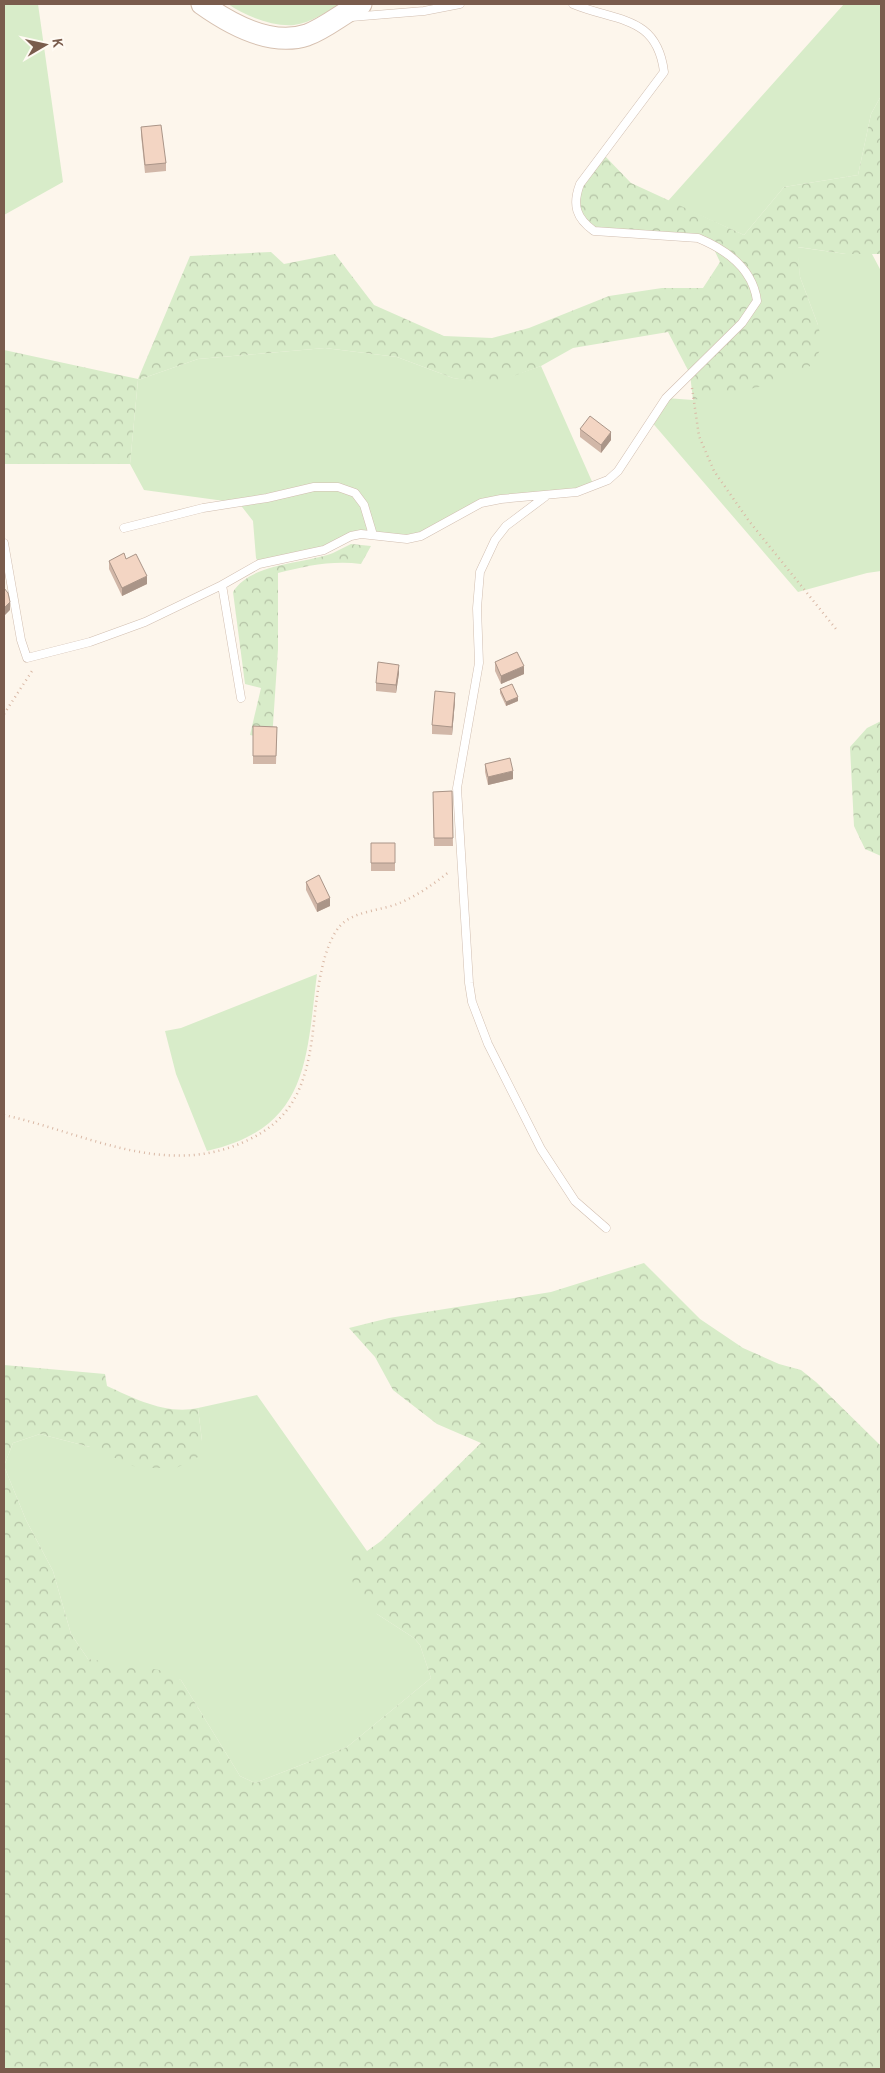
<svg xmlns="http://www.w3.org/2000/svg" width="885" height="2073" font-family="'DM Sans',sans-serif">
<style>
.grass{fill:#d8ecc9}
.forest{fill:url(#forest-crowns)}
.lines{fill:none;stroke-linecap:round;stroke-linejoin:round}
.lane-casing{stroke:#d1beb0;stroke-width:9}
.secondary-casing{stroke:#d6c0b0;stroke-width:23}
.path{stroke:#d9b8a5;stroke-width:2.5;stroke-dasharray:1 4;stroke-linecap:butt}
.lane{stroke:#fff;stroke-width:8}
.secondary{stroke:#fff;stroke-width:21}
.wall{fill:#d1b7a8}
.shaded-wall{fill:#aa9588}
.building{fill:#f3d5c3;stroke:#aa9588}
</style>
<defs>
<pattern id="forest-crowns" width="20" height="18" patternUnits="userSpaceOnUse" patternTransform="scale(1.25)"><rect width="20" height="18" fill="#d8ecc9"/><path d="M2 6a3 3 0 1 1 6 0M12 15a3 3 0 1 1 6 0" fill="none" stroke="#b4c2a5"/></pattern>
</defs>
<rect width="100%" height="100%" fill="#fdf6ec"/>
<!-- grass -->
<path class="grass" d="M 4,4 L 38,4 L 63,182 L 4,215 Z
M 228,4 L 340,4 C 326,12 311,23 294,25 C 273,27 245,16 228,4 Z
M 844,4 L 881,4 L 881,96 L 871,114 L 858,175 L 784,187 L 744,235 L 668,201 Z
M 797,247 L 846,254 L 872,254 L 881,271 L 881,571 L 867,573 L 798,592 L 650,420 L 666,398 L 693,400 L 818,325 L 800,277 Z
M 325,348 L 397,357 L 453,378 L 491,383 L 541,366 L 594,486 L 482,503 L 421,536 L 352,536 L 338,544 L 259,564 L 256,558 L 253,521 L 239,503 L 144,490 L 130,464 L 138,380 L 198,359 Z
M 317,974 C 306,1060 309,1128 207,1151 L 176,1074 L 165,1031 L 181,1028 Z
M 257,1395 L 367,1551 L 377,1614 L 414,1638 L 420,1645 L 431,1678 L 347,1747 L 255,1783 L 240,1776 L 181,1680 L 88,1659 L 71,1634 L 53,1571 L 26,1520 L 4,1466 L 13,1443 L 40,1434 L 90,1447 L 202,1441 L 198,1408 Z"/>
<!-- forest -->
<path class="forest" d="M 881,96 L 881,254 L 846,254 L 798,247 L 800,277 L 818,325 L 823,346 L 809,367 L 759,387 L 693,400 L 690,374 L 668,332 L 573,348 L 541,366 L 491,384 L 453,378 L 397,357 L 325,348 L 198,359 L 138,380 L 130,464 L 4,464 L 4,350 L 138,379 L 190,256 L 271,252 L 284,264 L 335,254 L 374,305 L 444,336 L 492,338 L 529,328 L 609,296 L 662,288 L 703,288 L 720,262 L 711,243 L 698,238 L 594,231 L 582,222 L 575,196 L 603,154 L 631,183 L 744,235 L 784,187 L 858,175 L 871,114 Z
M 351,544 L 371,546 L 361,564 C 333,560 305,566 278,573 L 278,649 L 272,740 L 250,735 L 261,688 L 245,684 L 233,592 C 250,563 304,564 333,553 C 339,550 345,547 351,544 Z
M 881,721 L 881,856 L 865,849 L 854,826 L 850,747 L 867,728 Z
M 644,1263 L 700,1319 L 743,1348 L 779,1364 L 801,1370 L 816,1382 L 881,1446 L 881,2069 L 4,2069 L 4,1365 L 105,1374 L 107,1386 C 135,1399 167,1415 198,1408 L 202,1441 L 200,1456 L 176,1468 L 138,1468 L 90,1447 L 40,1434 L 13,1443 L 4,1466 L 26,1520 L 53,1571 L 71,1634 L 88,1659 L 159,1670 L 181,1680 L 240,1776 L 255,1783 L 347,1747 L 431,1678 L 420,1645 L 414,1638 L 377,1614 L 354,1588 L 347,1556 L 367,1551 L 381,1541 L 481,1443 L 437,1424 L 393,1390 L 375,1357 L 349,1328 L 389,1318 L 551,1292 Z"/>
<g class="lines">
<!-- lane casing -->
<g class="lane-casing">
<path id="lane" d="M 351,17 L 424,11 L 460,4
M 546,496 L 506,526 L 495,540 L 480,572 L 477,608 L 479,663 L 457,788 L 469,983 L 472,1002 L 488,1044 L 541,1149 L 575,1201 L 606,1228
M 124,528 L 203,508 L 267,498 L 314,487 L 338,487 L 355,493 L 364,505 L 373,535
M 4,543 L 21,640 L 27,658 L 90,642 L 145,622 L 222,585
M 241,698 L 222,585 L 259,564 L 324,550 L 351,536 L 361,534 L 407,539 L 421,536 L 481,503 L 501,499 L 577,492 L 608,480 L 618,471 L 666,398 L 742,323 L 757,301 C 753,269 727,250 698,238 L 594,231 C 576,218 572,205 580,184 L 664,72 C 657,15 616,22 573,4"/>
</g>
<!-- secondary casing -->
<g class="secondary-casing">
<path id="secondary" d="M 202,4 C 230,24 271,47 307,35 C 326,28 343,13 361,4"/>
</g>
<!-- path -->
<path class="path" d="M 692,388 L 699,436 L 714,471 L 749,521 L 836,629
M 4,714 L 34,668
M 4,1115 C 85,1133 165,1179 246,1141 C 292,1120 305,1087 312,1039 C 316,1008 319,950 340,926 C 354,910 383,911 402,902 C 420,894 435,883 450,871"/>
<!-- lane -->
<use href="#lane" class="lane"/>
<!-- secondary -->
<use href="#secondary" class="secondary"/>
</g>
<!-- wall -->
<path class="wall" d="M 141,127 L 166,163 L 166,171 L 145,173 L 141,135 Z
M 580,429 L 611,440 L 601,453 L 580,437 Z
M 126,559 L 147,584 L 122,596 L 109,569 L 109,561 Z
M 495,662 L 524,674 L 501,684 L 495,671 Z
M 399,673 L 396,693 L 376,691 L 376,683 Z
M 500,689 L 518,701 L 506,706 L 500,693 Z
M 455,701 L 452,735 L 432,734 L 432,725 Z
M 253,726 L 277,727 L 276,764 L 253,764 Z
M 485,764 L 513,779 L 488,785 L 485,772 Z
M 452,791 L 453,846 L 434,846 L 433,792 Z
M 371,843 L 395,843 L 395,871 L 371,871 Z
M 306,882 L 330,906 L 317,912 L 306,890 Z"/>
<!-- shaded-wall -->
<path class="shaded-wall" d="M 611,432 L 611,440 L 601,453 L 601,445 Z
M 147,576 L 147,584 L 122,596 L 122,588 Z
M 10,602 L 10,610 L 4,616 L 4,608 Z
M 399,665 L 399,673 L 396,693 L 396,685 Z
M 524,666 L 524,674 L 501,684 L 501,676 Z
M 455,693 L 455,701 L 452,735 L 452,727 Z
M 518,697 L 518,701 L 506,706 L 506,702 Z
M 513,771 L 513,779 L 488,785 L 488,777 Z
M 330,898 L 330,906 L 317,912 L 317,904 Z"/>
<!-- building -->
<path class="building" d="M 161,125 L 166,163 L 145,165 L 141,127 Z
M 590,416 L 611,432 L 601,445 L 580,429 Z
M 124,553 L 126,559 L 136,554 L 147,576 L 122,588 L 109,561 Z
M 4,588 L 8,593 L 10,602 L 4,608 Z
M 517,652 L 524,666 L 501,676 L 495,662 Z
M 378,662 L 399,665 L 396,685 L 376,683 Z
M 512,684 L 518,697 L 506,702 L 500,689 Z
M 435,691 L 455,693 L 452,727 L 432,725 Z
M 253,726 L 277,727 L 276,756 L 253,756 Z
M 510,758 L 513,771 L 488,777 L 485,764 Z
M 452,791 L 453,838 L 434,838 L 433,792 Z
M 371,843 L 395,843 L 395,863 L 371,863 Z
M 319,875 L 330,898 L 317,904 L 306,882 Z"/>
<!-- border -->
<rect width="885" height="2073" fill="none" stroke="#7a5c4d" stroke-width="10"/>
<!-- north arrow -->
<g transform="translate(45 45) rotate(81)" stroke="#fffaf3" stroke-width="4" paint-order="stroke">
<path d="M0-4L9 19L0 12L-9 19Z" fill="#7a5c4d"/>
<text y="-8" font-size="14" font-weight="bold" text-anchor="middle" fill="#7a5c4d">K</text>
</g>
</svg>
